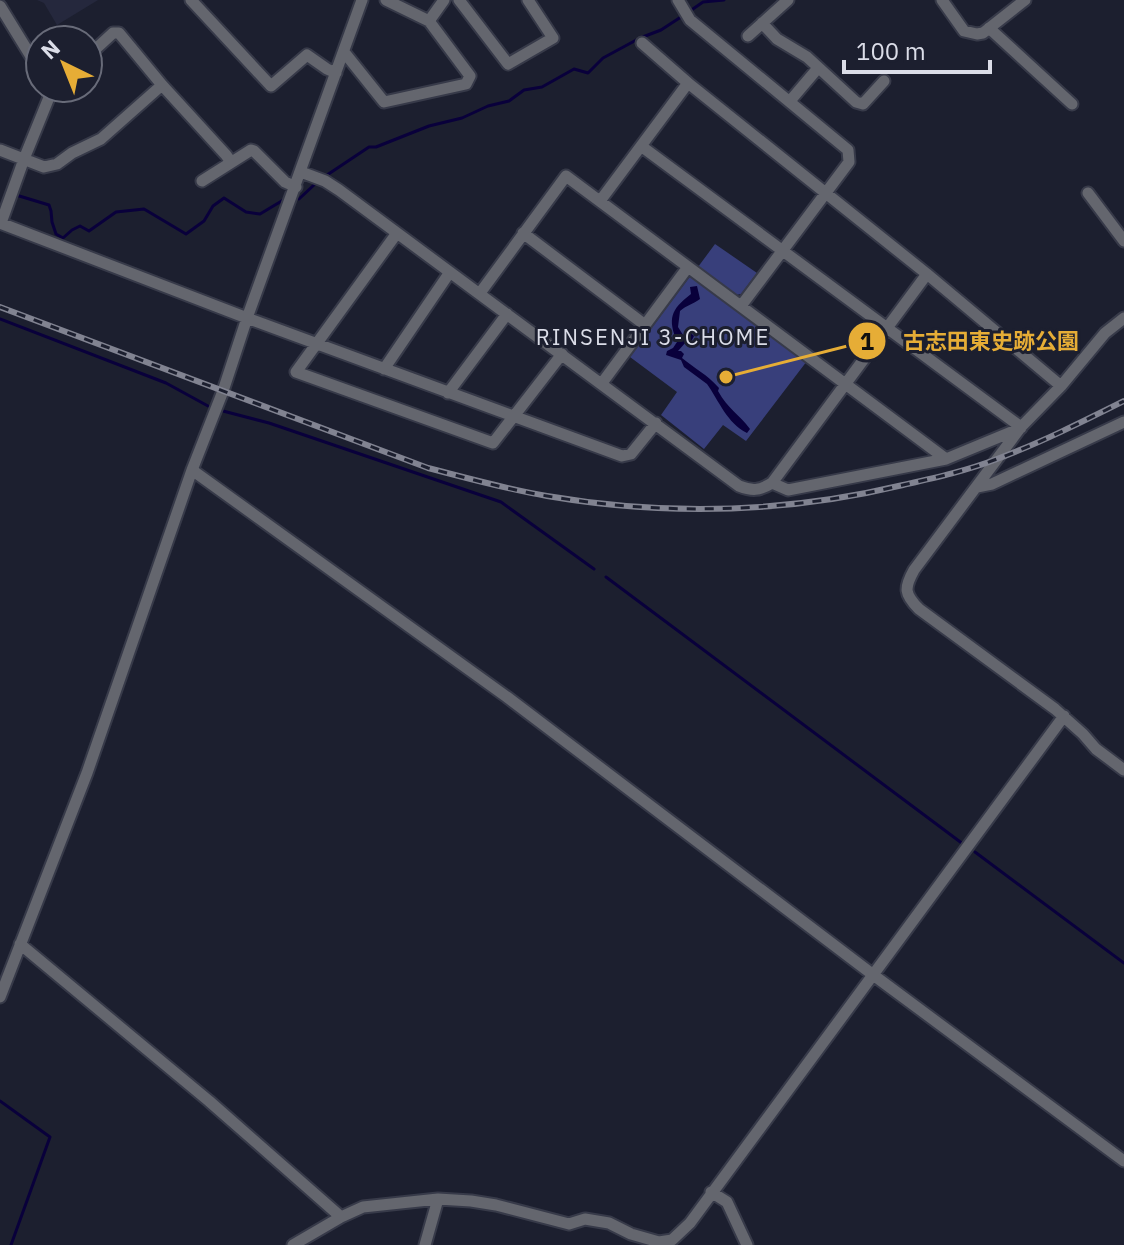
<svg xmlns="http://www.w3.org/2000/svg" width="1124" height="1245" font-family="'IBM Plex Sans','Noto Sans JP',sans-serif">
<style>
.built{fill:#25283d}
.green{fill:#383f7b}
.water{fill:#09003b}
.lines{fill:none;stroke-linecap:round;stroke-linejoin:round}
.stream{stroke:#09003b;stroke-width:3}
.minor-casing{stroke:#373a49;stroke-width:15}
.minor{stroke:#64666e;stroke-width:11}
.rail-casing{stroke:#818391;stroke-width:6}
.rail{stroke:#1c1f2f;stroke-width:3;stroke-dasharray:9;stroke-linecap:butt}
.labels{text-anchor:middle;dominant-baseline:central;stroke-width:6;stroke-linejoin:round;paint-order:stroke}
.neighbourhood-label{font-size:22px;letter-spacing:2px;fill:#dbdde8;stroke:#1c1f2f}
.leader{fill:none;stroke:#e6ad36;stroke-width:3}
.callout-dot{fill:#e6ad36;stroke:#1c1f2f;stroke-width:3}
.mark-label{font-size:24px;text-anchor:middle;font-weight:bold;fill:#111}
.callout-label{font-size:22px;text-anchor:middle;font-weight:bold;fill:#e6ad36;stroke:#1c1f2f;stroke-width:6;stroke-linejoin:round;paint-order:stroke}
</style>
<rect width="100%" height="100%" fill="#1c1f2f"/>
<!-- built -->
<path class="built" d="M 37,0 L 98,0 L 57,25 L 44,3 Z"/>
<!-- green -->
<path class="green" d="M 715,244 L 757,273 L 741,294 L 736,295 L 698,267 Z
M 691,275 L 807,361 L 746,441 L 723,425 L 704,449 L 661,415 L 677,392 L 630,357 Z"/>
<!-- water -->
<path class="water" d="M 697,286 L 700,299 C 693,304 687,305 680,311 L 678,327 L 683,335 L 686,336 L 690,332 L 694,336 L 692,340 L 686,342 L 678,351 L 681,351 L 684,354 L 682,358 C 695,369 707,374 719,388 L 718,391 C 728,409 739,414 750,429 L 747,433 C 727,423 719,401 707,384 L 684,367 L 681,360 L 666,355 L 667,351 L 673,348 L 677,342 C 668,319 670,310 691,294 L 690,287 Z"/>
<g class="lines">
<!-- stream -->
<path class="stream" d="M 690,11 L 703,2 L 724,0
M 327,175 L 369,147 L 376,147 L 429,126 L 462,118 L 488,106 L 509,101 L 524,90 L 542,87 L 574,69 L 588,73 L 603,58 L 640,38 L 661,30 L 684,15
M 16,195 L 49,205 L 51,211 L 52,222 L 56,234 L 63,238 L 72,230 L 80,226 L 89,231 L 116,212 L 144,209 L 186,234 L 204,221 L 213,206 L 224,198 L 246,212 L 260,214 L 285,199
M 299,199 L 315,184
M 0,319 L 166,383 L 208,406
M 223,411 L 269,423 L 501,502 L 594,569
M 606,577 L 963,844
M 975,852 L 1124,963
M 0,1101 L 50,1137 L 11,1245"/>
<!-- minor casing -->
<g class="minor-casing">
<path id="minor" d="M 191,0 L 271,86 L 307,55 L 327,69 L 336,73
M 386,0 L 429,21 L 444,0
M 459,0 L 508,64 L 553,38 L 528,0
M 678,0 L 690,20 L 848,150 L 849,162 L 741,306
M 942,0 L 964,31 L 977,34 L 983,33 L 1025,0
M 0,6 L 40,71
M 762,23 L 777,39 L 807,57 L 856,102 L 863,104 L 884,81
M 989,28 L 1072,104
M 748,36 L 788,0
M 642,43 L 688,83 L 927,274 L 1061,386
M 344,52 L 384,102 L 466,84 L 470,76 L 429,21
M 88,56 L 113,33 L 119,33 L 162,85 L 226,155 L 231,162
M 790,101 L 818,68
M 641,146 L 1021,427
M 0,150 L 44,167 L 57,164 L 72,153 L 101,139 L 162,85
M 301,172 L 325,181 L 339,190 L 739,486 C 752,491 759,491 772,483 L 927,274
M 202,181 L 251,150 L 254,151 L 285,182 L 296,187
M 1088,193 L 1124,241
M 600,201 L 688,83
M 0,223 L 247,318 L 622,456 L 631,454 L 656,423
M 1,223 L 24,159 L 50,95 L 55,88
M 397,233 L 296,372 L 493,443 L 562,354
M 523,233 L 645,325
M 480,293 L 566,176 L 946,459
M 1124,318 L 1105,333 L 1061,386 L 1021,427 L 914,570 C 904,588 904,594 919,609 L 1055,709 L 1083,734 L 1096,749 L 1124,770
M 384,369 L 450,272
M 602,383 L 688,267
M 448,393 L 507,314
M 192,470 L 507,697 L 872,974 L 1124,1161
M 772,483 L 788,490 L 946,459 L 1021,428
M 977,487 L 992,484 L 1124,422
M 20,944 L 209,1101 L 341,1217
M 0,997 L 87,773 L 192,470 L 223,391 L 247,318 L 362,0
M 711,1192 L 727,1202 L 747,1245
M 293,1245 L 341,1217 L 363,1207 L 438,1199 L 471,1201 L 496,1205 L 569,1224 L 585,1219 L 609,1223 L 631,1234 L 659,1242 L 672,1240 L 690,1223 L 1064,716
M 425,1245 L 438,1199"/>
</g>
<!-- minor -->
<use href="#minor" class="minor"/>
<!-- rail casing -->
<g class="rail-casing">
<path id="rail" d="M 0,307 L 428,468 C 467,478 506,489 547,496 C 665,516 786,513 903,485 C 934,478 966,471 997,459 C 1040,443 1082,422 1124,401"/>
</g>
<!-- rail -->
<use href="#rail" class="rail"/>
</g>
<g class="labels">
<!-- neighbourhood labels -->
<g class="neighbourhood-label">
<text x="653" y="336">RINSENJI 3-CHOME</text>
</g>
</g>
<!-- callouts -->
<path class="leader" d="M726 377L867 341"/>
<g class="callout-dot">
<circle cx="726" cy="377" r="8"/>
<circle cx="867" cy="341" r="20"/>
</g>
<g class="mark-label">
<text x="867" y="350">1</text>
</g>
<g class="callout-label">
<text x="991" y="349">古志田東史跡公園</text>
</g>
<!-- north arrow -->
<g transform="translate(64 64) rotate(317)"><circle r="38" fill="#1c1f2f" stroke="#686b79" stroke-width="2"/>
<path d="M0-6L14 30L0 20L-14 30Z" fill="#e6ad36"/>
<text y="-12" font-size="22" font-weight="bold" text-anchor="middle" fill="#dbdde8">N</text>
</g>
<!-- scale -->
<path d="M844 60v12h146v-12" fill="none" stroke="#dbdde8" stroke-width="4"/>
<text x="856" y="60" font-size="24" fill="#dbdde8" stroke="#1c1f2f" stroke-width="6" paint-order="stroke">100 m</text>
</svg>
